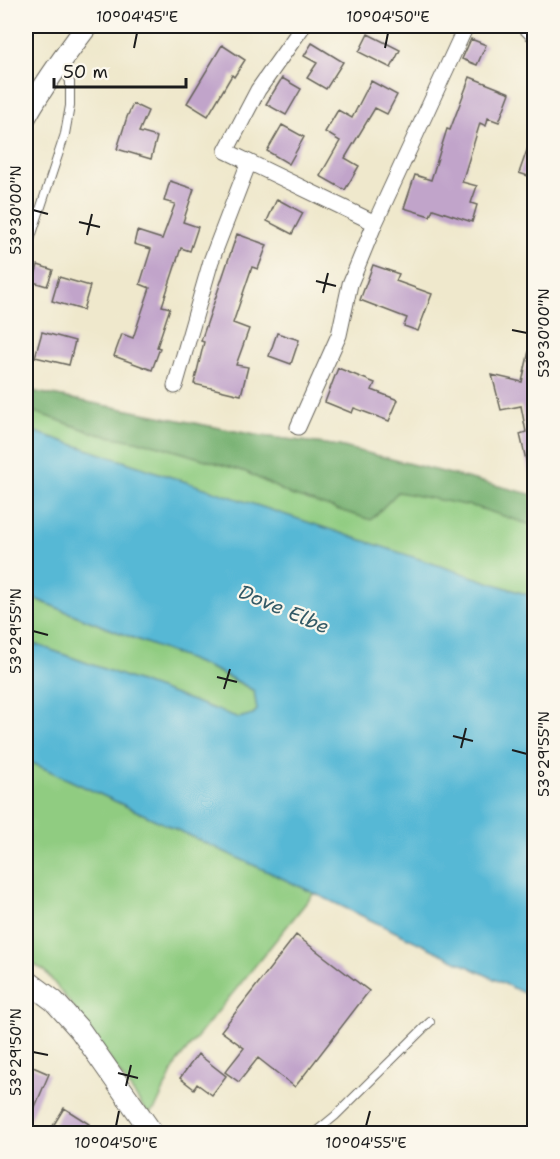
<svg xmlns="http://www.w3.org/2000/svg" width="560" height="1159" font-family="'Shantell Sans',sans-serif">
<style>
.green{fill:#90cc81;stroke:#56744e;stroke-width:1.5}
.forest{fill:#74b06f;stroke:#486646;stroke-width:1.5}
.water{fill:#56b8d5;stroke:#396a78;stroke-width:1.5}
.building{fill:#c1a4ca}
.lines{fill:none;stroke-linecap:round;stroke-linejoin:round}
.lane-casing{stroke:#66635a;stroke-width:10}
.street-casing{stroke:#66635a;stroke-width:17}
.secondary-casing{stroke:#66635a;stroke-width:23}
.lane{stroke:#fff;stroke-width:8}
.street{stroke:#fff;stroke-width:15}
.secondary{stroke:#fff;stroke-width:21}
.ticks{fill:none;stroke:#1c1c1c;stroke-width:2}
.labels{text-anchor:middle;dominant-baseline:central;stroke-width:4.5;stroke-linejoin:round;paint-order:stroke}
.water-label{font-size:20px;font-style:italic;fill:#335a66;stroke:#fbf7ec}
.neatline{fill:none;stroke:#1c1c1c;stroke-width:2}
.ticks-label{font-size:15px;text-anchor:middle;fill:#1c1c1c}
</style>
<rect width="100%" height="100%" fill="#fbf7ec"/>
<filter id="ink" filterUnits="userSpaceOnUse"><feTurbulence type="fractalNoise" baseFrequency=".0167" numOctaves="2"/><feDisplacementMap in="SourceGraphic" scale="12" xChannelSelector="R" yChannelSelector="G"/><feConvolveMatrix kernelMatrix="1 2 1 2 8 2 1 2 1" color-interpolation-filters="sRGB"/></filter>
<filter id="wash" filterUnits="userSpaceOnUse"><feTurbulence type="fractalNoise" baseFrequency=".008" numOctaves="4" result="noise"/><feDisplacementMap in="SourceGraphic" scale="24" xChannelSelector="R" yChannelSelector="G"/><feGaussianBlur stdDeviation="1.35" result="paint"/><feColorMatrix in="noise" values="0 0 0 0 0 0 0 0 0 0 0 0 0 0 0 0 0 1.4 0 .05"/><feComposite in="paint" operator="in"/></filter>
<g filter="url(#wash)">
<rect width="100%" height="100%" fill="#efe8cc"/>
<!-- green -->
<path class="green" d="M 26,390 L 255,435 L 339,446 L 534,495 L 534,597 L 26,429 Z
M 26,595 C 62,610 99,625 136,639 C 176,654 217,669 254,691 L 257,710 L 253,714 L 239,718 L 43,647 L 26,642 Z
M 26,760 L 314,893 L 177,1062 L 155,1109 L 148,1114 L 74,1008 L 44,970 L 26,961 Z"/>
<!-- forest -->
<path class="forest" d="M 26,390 L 255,435 L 339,446 L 534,495 L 534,526 L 476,507 L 398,492 L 371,520 L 291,495 L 246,472 L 156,445 L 97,434 L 26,409 Z"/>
<!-- water -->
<path class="water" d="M 26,429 L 534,597 L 534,998 L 314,893 L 26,760 L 26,642 L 43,647 L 239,718 L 253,714 L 257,710 L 254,691 C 219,669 179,656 141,641 C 102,626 64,611 26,595 Z"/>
<g id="blocks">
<!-- building -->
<path class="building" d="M 368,34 L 400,50 L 391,68 L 359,52 Z
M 471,39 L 486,45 L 477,65 L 462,59 Z
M 312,43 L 343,62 L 326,89 L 307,78 L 317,63 L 304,56 Z
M 222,45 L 245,60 L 234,77 L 232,75 L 208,116 L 187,103 Z
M 470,77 L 510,93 L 499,122 L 488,118 L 486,126 L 480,123 L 462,182 L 477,186 L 471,203 L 477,205 L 472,222 L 433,209 L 430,216 L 404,208 L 415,175 L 431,180 L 447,129 L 450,130 Z
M 282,78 L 301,89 L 286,115 L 266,104 Z
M 371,81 L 397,95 L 387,114 L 375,108 L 345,158 L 359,166 L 345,190 L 320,176 L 340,141 L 325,132 L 338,110 L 352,118 Z
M 133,104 L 148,111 L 139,132 L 157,137 L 151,159 L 117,149 L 127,117 Z
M 282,125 L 304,137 L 289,164 L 267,151 Z
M 532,136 L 534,137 L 534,178 L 519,173 Z
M 170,181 L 194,189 L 183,222 L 198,227 L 190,251 L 181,248 L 162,306 L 170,308 L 157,347 L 160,348 L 152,370 L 114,356 L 122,334 L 133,338 L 150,288 L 140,284 L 151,249 L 134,244 L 137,231 L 162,239 L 175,204 L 164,201 Z
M 277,199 L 303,213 L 292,234 L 267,221 Z
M 237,234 L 267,245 L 258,269 L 252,267 L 233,323 L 249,329 L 236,365 L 248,367 L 241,395 L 194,384 L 204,342 L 201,341 Z
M 38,265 L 53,270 L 47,286 L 33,282 Z
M 373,265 L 399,274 L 396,281 L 432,294 L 418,331 L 404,326 L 407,318 L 360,300 Z
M 59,277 L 90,286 L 83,310 L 52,301 Z
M 42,332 L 75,341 L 69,365 L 35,357 Z
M 277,333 L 299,340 L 291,364 L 269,356 Z
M 529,351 L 534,351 L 534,472 L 529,473 L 520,434 L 526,432 L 521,406 L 501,410 L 492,375 L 522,382 Z
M 338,368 L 375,383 L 372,390 L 398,400 L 389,421 L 354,408 L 352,413 L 325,402 Z
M 296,935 L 369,991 L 295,1087 L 258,1058 L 239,1082 L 225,1072 L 244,1048 L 221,1031 Z
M 198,1054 L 226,1076 L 212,1095 L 197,1084 L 194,1089 L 180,1078 Z
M 26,1064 L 49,1074 L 26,1128 Z
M 64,1108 L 89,1124 L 83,1134 L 48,1134 Z"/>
</g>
</g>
<g filter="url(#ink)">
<use href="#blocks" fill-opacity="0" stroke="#66635a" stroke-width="1.5"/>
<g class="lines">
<!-- lane casing -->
<g class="lane-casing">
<path id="lane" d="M 26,252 L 65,134 L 70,106 L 70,82 L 63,62
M 313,1134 L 335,1116 L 430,1022"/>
</g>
<!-- street casing -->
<g class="street-casing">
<path id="street" d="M 303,26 L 258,90 L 226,151 L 375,223
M 175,386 L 211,261 L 249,162
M 298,427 L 339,335 L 350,284 L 375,223 L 466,26"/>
</g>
<!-- secondary casing -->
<g class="secondary-casing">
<path id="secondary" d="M 529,26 L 534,31
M 26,116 C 44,84 65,55 87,26
M 26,980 L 54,1001 L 80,1030 L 153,1134"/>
</g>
<!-- lane -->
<use href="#lane" class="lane"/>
<!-- street -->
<use href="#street" class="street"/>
<!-- secondary -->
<use href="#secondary" class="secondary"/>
</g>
</g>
<!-- ticks -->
<path class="ticks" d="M 134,48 L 137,33M 385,48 L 388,33M 33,210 L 48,214M 79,222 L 100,227M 87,235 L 92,214M 316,281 L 336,286M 323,293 L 328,273M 512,330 L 527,333M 33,631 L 48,635M 217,677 L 237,682M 224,689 L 230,669M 453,736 L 473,741M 461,748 L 466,728M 512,750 L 527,754M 33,1052 L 48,1055M 118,1073 L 138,1078M 126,1086 L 131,1065M 116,1126 L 119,1111M 366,1126 L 370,1111"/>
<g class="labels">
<!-- water labels -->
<g class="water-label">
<text transform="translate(284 609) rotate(23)">Dove Elbe</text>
</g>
</g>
<!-- margin -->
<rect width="560" height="1159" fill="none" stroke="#fbf7ec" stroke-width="66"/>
<!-- scale -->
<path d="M54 78v9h132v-9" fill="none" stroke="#1c1c1c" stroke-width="3"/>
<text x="63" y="78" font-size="18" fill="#1c1c1c" stroke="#fbf7ec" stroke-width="4.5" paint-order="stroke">50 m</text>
<rect x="33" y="33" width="494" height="1093" class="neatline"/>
<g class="ticks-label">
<text x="137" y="22">10°04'45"E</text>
<text x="388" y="22">10°04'50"E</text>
<text transform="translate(16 210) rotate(-90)" y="5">53°30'00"N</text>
<text transform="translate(544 333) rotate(-90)" y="5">53°30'00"N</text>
<text transform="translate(16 631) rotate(-90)" y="5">53°29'55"N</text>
<text transform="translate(544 754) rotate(-90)" y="5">53°29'55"N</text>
<text transform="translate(16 1052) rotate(-90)" y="5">53°29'50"N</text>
<text x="116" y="1148">10°04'50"E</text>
<text x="366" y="1148">10°04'55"E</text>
</g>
</svg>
